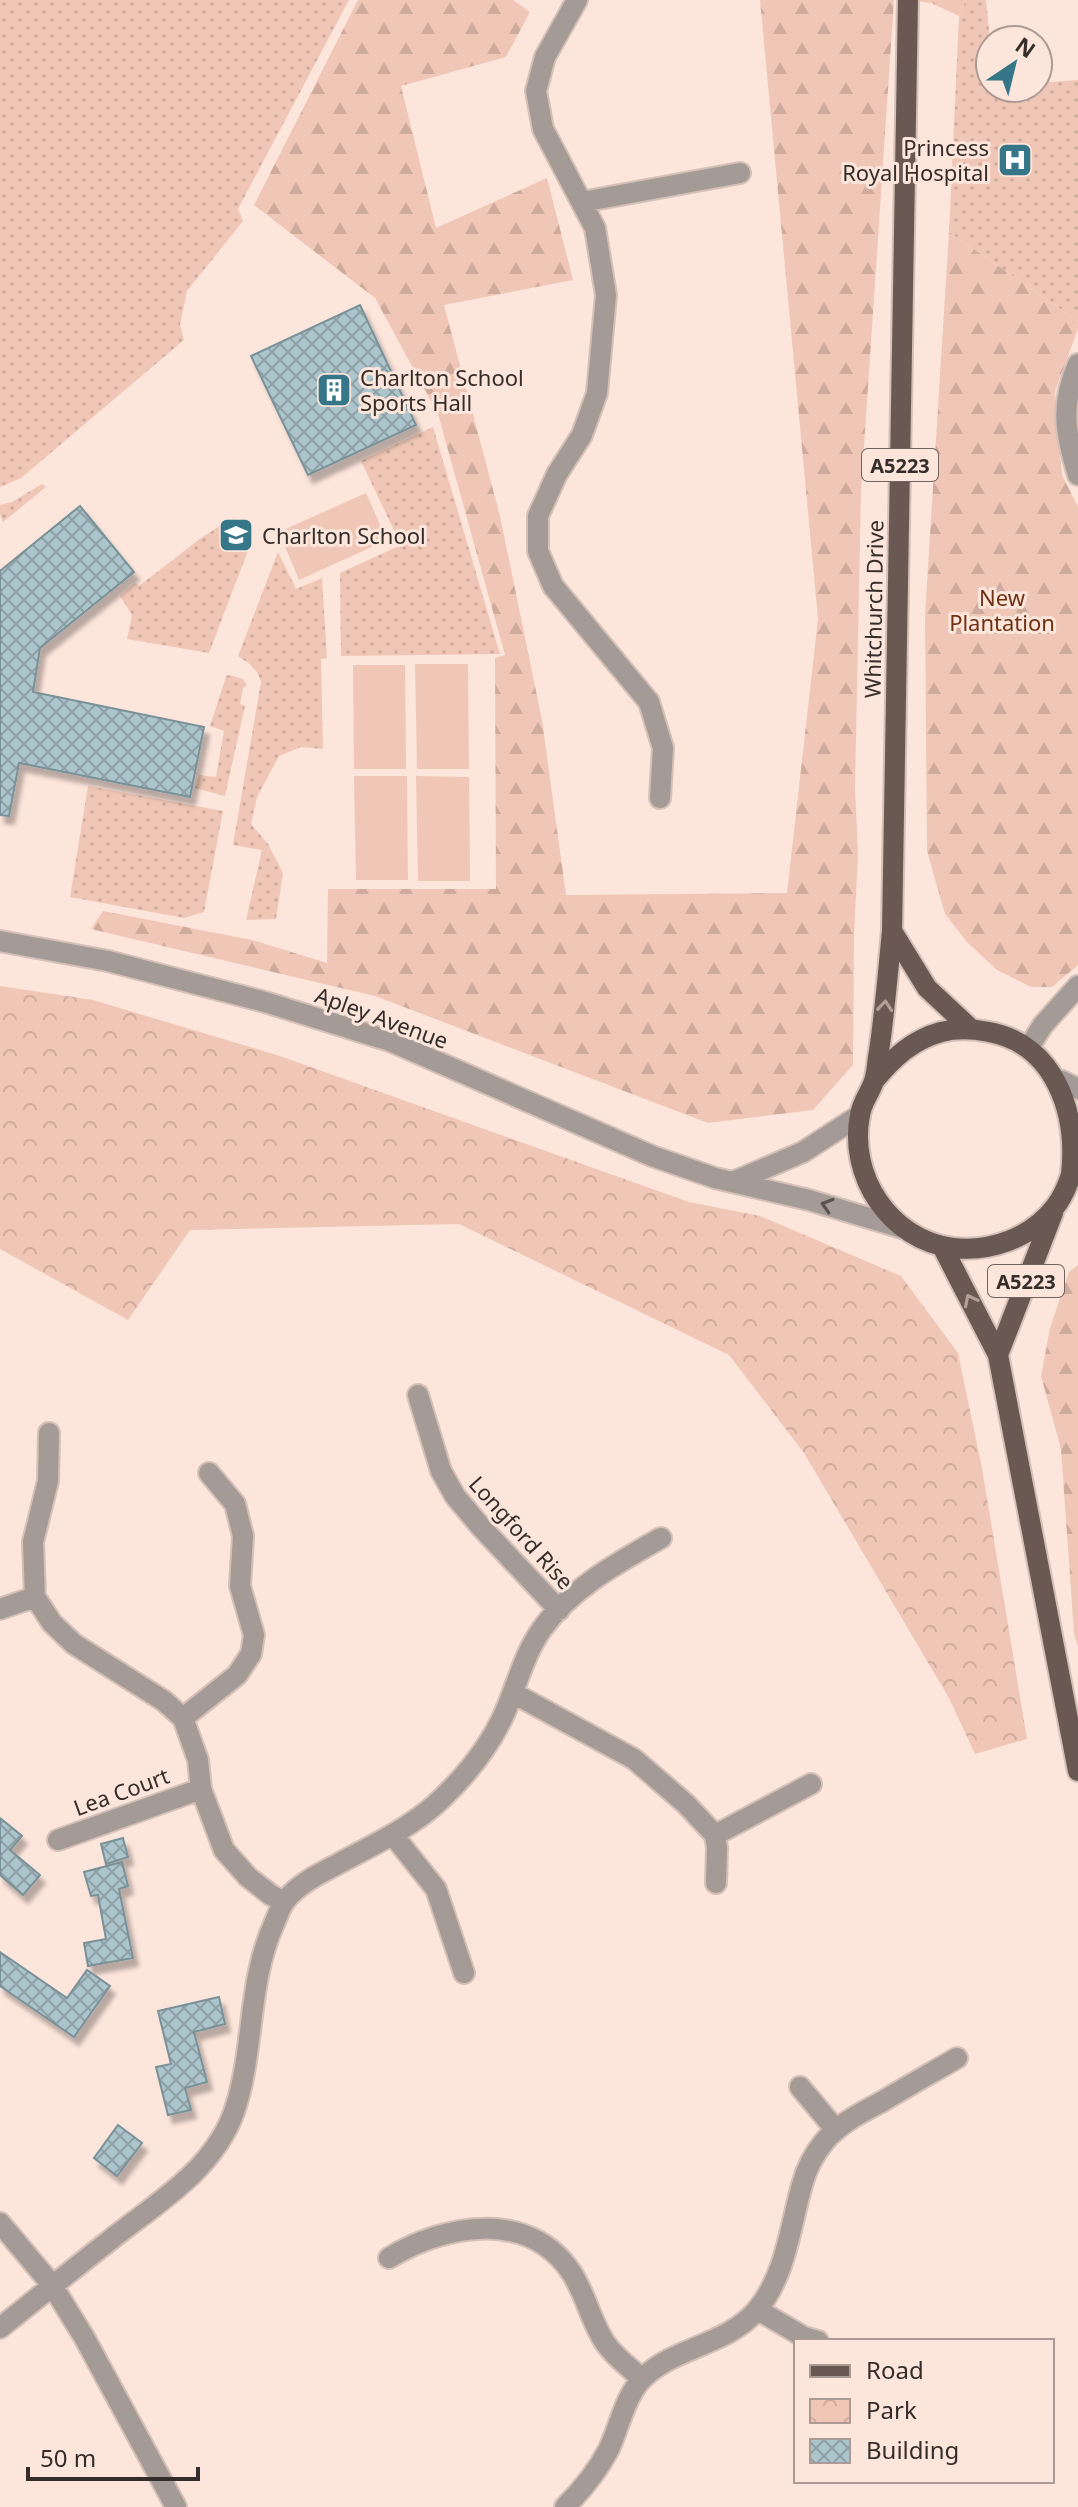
<svg xmlns="http://www.w3.org/2000/svg" width="1078" height="2507" font-family="'Noto Sans',sans-serif">
<style>
.grass{fill:url(#grass-dots)}
.forest{fill:url(#forest-firs)}
.park{fill:url(#park-crowns)}
.garden{fill:#f0c7b6}
.building{fill:url(#building-cross-hatch);stroke:#7a9198;stroke-width:2;filter:url(#shadow)}
.lines{fill:none;stroke-linecap:round;stroke-linejoin:round}
.minor-casing{stroke:#d4c0b7;stroke-width:24}
.major-casing{stroke:#d4c0b7;stroke-width:24}
.minor{stroke:#a49a96;stroke-width:20}
.major{stroke:#695952;stroke-width:20}
.oneway{stroke:#b29f96}
.oneway2{stroke:#5c534f}
.labels{text-anchor:middle;dominant-baseline:central;stroke-width:6;stroke-linejoin:round;paint-order:stroke}
.shield{fill:#fce5db;stroke:#71645e;stroke-width:2}
.shield-label{font-size:20px;font-weight:bold;fill:#352d29}
.poi-label{font-size:22px;fill:#352d29;stroke:#fce5db;text-anchor:start}
.park-label{font-size:22px;fill:#703113;stroke:#fce5db}
.street-label{font-size:22px;fill:#352d29;stroke:#fce5db}
</style>
<defs>
<pattern id="grass-dots" width="8" height="8" patternUnits="userSpaceOnUse" patternTransform="scale(2)"><rect width="8" height="8" fill="#f0c7b6"/><path d="M2 2h.1M6 6h.1" fill="none" stroke="#ceab9c" stroke-width="1.8" stroke-linecap="round"/></pattern>
<pattern id="forest-firs" width="22" height="20" patternUnits="userSpaceOnUse" patternTransform="scale(2)"><rect width="22" height="20" fill="#f0c7b6"/><path d="M5 1l3.5 6h-7zM16 11l3.5 6h-7z" fill="#ceab9c"/></pattern>
<pattern id="park-crowns" width="20" height="18" patternUnits="userSpaceOnUse" patternTransform="scale(2)"><rect width="20" height="18" fill="#f0c7b6"/><path d="M2 6a3 3 0 1 1 6 0M12 15a3 3 0 1 1 6 0" fill="none" stroke="#ceab9c"/></pattern>
<pattern id="building-cross-hatch" width="8" height="8" patternUnits="userSpaceOnUse" patternTransform="scale(2)"><rect width="8" height="8" fill="#acc5cc"/><path d="M0 0l8 8M0 8l8-8" fill="none" stroke="#8da0a6"/></pattern>
<filter id="shadow"><feDropShadow dx="5" dy="8" stdDeviation="2" flood-color="#0004"/></filter>
</defs>
<rect width="100%" height="100%" fill="#fce5db"/>
<!-- grass -->
<path class="grass" d="M 0,0 L 349,0 L 238,209 L 243,221 L 187,291 L 180,325 L 184,340 L 21,478 L 0,487 Z
M 966,0 L 986,0 L 990,40 L 990,88 L 1038,88 L 1038,83 L 1078,80 L 1078,321 L 949,232 L 959,16 Z
M 433,427 L 500,654 L 341,656 L 340,573 L 401,545 L 361,461 Z
M 42,484 L 46,487 L 3,522 L 0,514 L 0,505 L 12,502 Z
M 234,517 L 251,543 L 209,653 L 127,639 L 132,615 L 120,596 L 135,583 L 139,586 L 201,538 Z
M 278,552 L 296,589 L 322,578 L 327,658 L 321,659 L 323,749 L 301,747 L 279,756 L 257,797 L 251,824 L 268,844 L 283,873 L 276,919 L 246,920 L 262,850 L 233,845 L 261,682 C 257,668 250,664 238,656 Z
M 230,675 L 243,679 L 247,685 L 243,688 L 240,704 L 245,706 L 225,796 L 195,788 L 199,775 L 216,777 L 224,731 L 210,726 L 224,683 L 226,676 Z
M 88,786 L 223,811 L 204,912 L 184,918 L 70,897 Z"/>
<!-- forest -->
<path class="forest" d="M 358,0 L 513,0 L 530,12 L 506,57 L 401,86 L 436,228 L 547,178 L 573,280 L 444,305 L 500,516 L 542,720 L 566,895 L 787,893 L 818,619 L 760,0 L 894,0 L 861,491 L 855,788 L 858,855 L 854,935 L 853,1065 L 813,1110 L 708,1123 L 375,996 L 91,929 L 103,911 L 252,940 L 327,963 L 328,889 L 496,889 L 495,658 L 505,655 L 438,414 L 375,298 L 254,205 Z
M 910,0 L 966,0 L 959,16 L 931,3 Z
M 949,232 L 1078,321 L 1078,329 L 1055,391 L 1062,475 L 1078,507 L 1078,965 L 1052,987 L 1031,987 L 997,970 L 967,942 L 945,914 L 927,851 L 925,615 Z
M 1078,1265 L 1078,1647 L 1074,1633 L 1061,1449 L 1041,1376 L 1050,1328 L 1069,1272 Z"/>
<!-- park -->
<path class="park" d="M 0,986 L 93,1000 L 277,1055 L 689,1202 L 760,1216 L 901,1276 L 958,1353 L 982,1468 L 1027,1739 L 975,1754 L 949,1698 L 804,1453 L 729,1355 L 459,1224 L 190,1230 L 128,1320 L 0,1249 Z"/>
<!-- garden -->
<path class="garden" d="M 366,493 L 387,540 L 299,580 L 279,532 Z
M 415,664 L 468,664 L 469,769 L 417,769 Z
M 353,665 L 405,665 L 406,769 L 354,769 Z
M 354,776 L 407,776 L 408,880 L 356,880 Z
M 416,776 L 469,777 L 470,881 L 418,881 Z"/>
<!-- building -->
<path class="building" d="M 360,305 L 416,425 L 308,475 L 251,356 Z
M 80,506 L 134,572 L 40,648 L 33,692 L 204,727 L 190,797 L 19,763 L 9,816 L 0,815 L 0,571 Z
M 0,1818 L 22,1836 L 10,1850 L 40,1875 L 23,1895 L 0,1875 Z
M 123,1838 L 128,1857 L 106,1864 L 101,1844 Z
M 122,1862 L 128,1886 L 119,1889 L 133,1958 L 88,1966 L 84,1943 L 106,1939 L 98,1895 L 91,1896 L 84,1872 Z
M 0,1952 L 67,1998 L 87,1970 L 110,1986 L 74,2037 L 0,1986 Z
M 219,1997 L 225,2024 L 194,2032 L 207,2082 L 185,2088 L 191,2110 L 168,2115 L 156,2067 L 171,2064 L 158,2011 Z
M 118,2125 L 142,2143 L 117,2176 L 94,2158 Z"/>
<g class="lines">
<!-- minor casing -->
<g class="minor-casing">
<path id="minor" d="M 577,0 L 545,57 L 536,91 L 543,129 L 595,228 L 606,295 L 597,393 L 582,435 L 557,474 L 538,516 L 538,551 L 553,586 L 649,702 L 663,748 L 660,798
M 582,202 L 740,173
M 1078,364 C 1060,405 1065,433 1078,475
M 0,941 L 108,961 L 265,1002 L 390,1041 L 652,1156 L 715,1178 L 809,1200 L 902,1228
M 1029,1047 L 1043,1025 L 1078,986
M 1062,1081 L 1078,1089
M 733,1182 L 803,1152 L 860,1115
M 418,1395 L 441,1471 L 455,1496 L 481,1527 L 559,1610
M 49,1433 L 48,1481 L 33,1542 L 35,1597 L 52,1623 L 74,1644 L 164,1701 L 183,1718 L 198,1760 L 201,1789 L 224,1850 L 248,1877 L 271,1895 L 284,1902
M 0,1609 L 35,1597
M 513,1693 L 634,1759 L 686,1804 L 715,1835
M 183,1718 L 237,1675 L 251,1654 L 254,1635 L 240,1586 L 243,1536 L 235,1504 L 209,1473
M 393,1835 L 436,1889 L 464,1973
M 58,1840 L 201,1789
M 716,1883 L 717,1848 L 715,1835 L 811,1784
M 800,2087 L 836,2130
M 0,2223 L 52,2285 L 84,2337 L 176,2507
M 389,2258 C 444,2224 529,2209 571,2272 C 586,2294 591,2323 606,2344 C 615,2357 630,2368 641,2378
M 758,2310 L 804,2337 L 818,2341
M 0,2328 C 36,2299 72,2270 109,2241 C 155,2204 213,2171 234,2112 C 255,2051 247,1983 274,1924 C 277,1917 280,1908 284,1902 C 298,1884 319,1874 338,1864 C 371,1846 408,1829 436,1804 C 464,1778 490,1747 505,1712 C 517,1685 524,1654 542,1629 C 571,1588 619,1562 661,1538
M 565,2507 C 582,2490 598,2470 609,2449 C 619,2427 626,2394 643,2378 C 674,2347 728,2345 757,2310 C 786,2275 790,2227 802,2185 C 806,2170 814,2154 824,2142 C 839,2123 863,2112 883,2101 C 908,2086 933,2072 957,2058"/>
</g>
<!-- major casing -->
<g class="major-casing">
<path id="major" d="M 892,931 L 927,988 L 971,1029
M 874,1081 C 893,1058 912,1040 941,1032 C 957,1028 974,1029 989,1032 C 1055,1044 1078,1113 1071,1175 C 1067,1187 1063,1197 1055,1207 C 1031,1238 991,1252 953,1248 C 890,1240 848,1176 860,1115 C 862,1102 870,1093 874,1081 C 877,1072 877,1061 879,1051 C 885,1011 888,971 892,931 L 908,0
M 942,1246 L 998,1355 L 1078,1771
M 998,1355 L 1053,1213"/>
</g>
<!-- minor -->
<use href="#minor" class="minor"/>
<!-- major -->
<use href="#major" class="major"/>
</g>
<!-- one-way arrows -->
<defs><path id="oneway-chevron" d="M-2-3.5L2.5 0L-2 3.5" fill="none" stroke-width="1.6" stroke-linecap="round" stroke-linejoin="round" transform="scale(2)"/></defs>
<g class="oneway">
<use href="#oneway-chevron" transform="translate(885 1006) rotate(-85)"/>
<use href="#oneway-chevron" transform="translate(970 1300) rotate(-117)"/>
</g>
<use class="oneway2" href="#oneway-chevron" transform="translate(827 1205) rotate(-163)"/>
<!-- icons -->
<defs>
<g id="hospital-square" transform="scale(1.8)"><rect x="-9" y="-9" width="18" height="18" rx="4" fill="#357789" stroke="#fce5db"/><path d="M-5-5h3v3.5h4V-5h3V5h-3V1.5h-4V5h-3Z" fill="#fff"/></g>
<g id="building-square" transform="scale(1.8)"><rect x="-9" y="-9" width="18" height="18" rx="4" fill="#357789" stroke="#fce5db"/><path d="M-4-6H4V6H1V3H-1V6H-4ZM-2.5-4.3h1.7v1.8h-1.7ZM.8-4.3h1.7v1.8H.8ZM-2.5-1h1.7V.8h-1.7ZM.8-1h1.7V.8H.8Z" fill="#fff"/></g>
<g id="school-square" transform="scale(1.8)"><rect x="-9" y="-9" width="18" height="18" rx="4" fill="#357789" stroke="#fce5db"/><path d="M0-5L7-2L0 1L-7-2ZM-4 1L0 2.5L4 1V4Q0 6-4 4Z" fill="#fff"/></g>
</defs>
<g fill-rule="evenodd">
<use href="#hospital-square" x="1015" y="160"/>
<use href="#building-square" x="334" y="390"/>
<use href="#school-square" x="236" y="535"/>
</g>
<g class="labels">
<!-- shield labels -->
<g class="shield">
<rect x="862" y="449" width="76" height="32" rx="6"/>
<rect x="988" y="1265" width="76" height="32" rx="6"/>
</g>
<g class="shield-label">
<text x="900" y="465">A5223</text>
<text x="1026" y="1281">A5223</text>
</g>
<!-- poi labels -->
<g class="poi-label">
<text x="989" y="147" text-anchor="end">Princess<tspan x="989" dy="25">Royal Hospital</tspan></text>
<text x="360" y="377">Charlton School<tspan x="360" dy="25">Sports Hall</tspan></text>
<text x="262" y="535">Charlton School</text>
</g>
<!-- park labels -->
<g class="park-label">
<text x="1002" y="597">New<tspan x="1002" dy="25">Plantation</tspan></text>
</g>
<!-- street labels -->
<g class="street-label">
<text transform="translate(873 609) rotate(-89)">Whitchurch Drive</text>
<text transform="translate(382 1017) rotate(20)">Apley Avenue</text>
<text transform="translate(522 1532) rotate(48)">Longford Rise</text>
<text transform="translate(121 1791) rotate(-20)">Lea Court</text>
</g>
</g>
<!-- legend -->
<rect x="794" y="2339" width="260" height="144" fill="#fce5db" stroke="#ac9b94" stroke-width="2"/>
<rect x="810" y="2365" width="40" height="12" fill="#695952" stroke="#ac9b94" stroke-width="2"/>
<text x="866" y="2379" font-size="24" fill="#352d29">Road</text>
<rect x="810" y="2399" width="40" height="24" fill="url(#park-crowns)" stroke="#ac9b94" stroke-width="2"/>
<text x="866" y="2419" font-size="24" fill="#352d29">Park</text>
<rect x="810" y="2439" width="40" height="24" fill="url(#building-cross-hatch)" stroke="#ac9b94" stroke-width="2"/>
<text x="866" y="2459" font-size="24" fill="#352d29">Building</text>
<!-- north arrow -->
<g transform="translate(1014 64) rotate(35)"><circle r="38" fill="#fce5db" stroke="#ac9b94" stroke-width="2"/>
<path d="M0-6L14 30L0 20L-14 30Z" fill="#357789"/>
<text y="-12" font-size="22" font-weight="bold" text-anchor="middle" fill="#352d29">N</text>
</g>
<!-- scale -->
<path d="M28 2467v12h170v-12" fill="none" stroke="#352d29" stroke-width="4"/>
<text x="40" y="2467" font-size="24" fill="#352d29" stroke="#fce5db" stroke-width="6" paint-order="stroke">50 m</text>
</svg>
